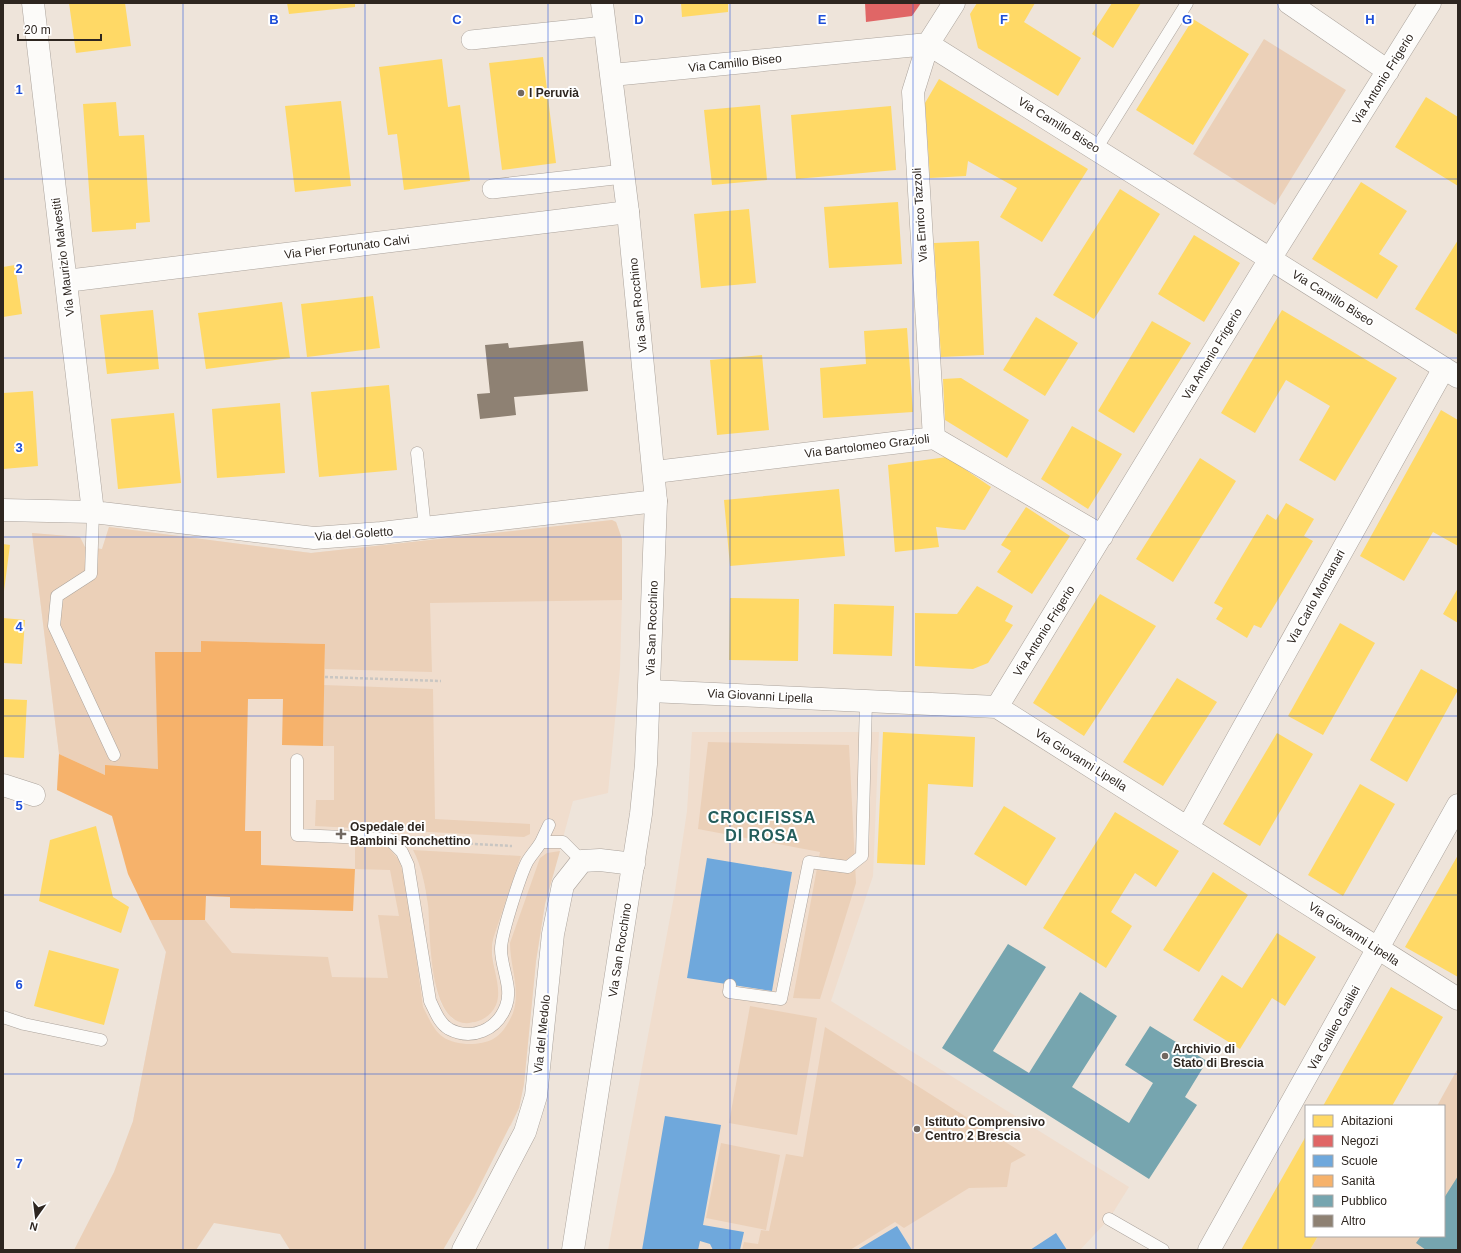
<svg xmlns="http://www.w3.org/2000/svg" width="1461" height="1253" font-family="Helvetica,sans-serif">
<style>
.built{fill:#f0ddcd;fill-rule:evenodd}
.green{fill:#ebd0b8}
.homes{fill:#ffd966}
.shops{fill:#e06666}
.schools{fill:#6fa8dc}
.health{fill:#f6b26b}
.public{fill:#76a5af}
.building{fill:#8e8173}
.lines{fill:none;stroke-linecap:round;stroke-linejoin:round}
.service-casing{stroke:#aba39c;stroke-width:13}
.pedestrian-casing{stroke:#aba39c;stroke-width:20}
.minor-casing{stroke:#aba39c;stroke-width:23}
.tertiary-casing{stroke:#aba39c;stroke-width:23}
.path{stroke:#c9c6c2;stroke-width:2.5;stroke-dasharray:3 2;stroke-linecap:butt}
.service{stroke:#fcfbf9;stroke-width:12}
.pedestrian{stroke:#fcfbf9;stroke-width:19}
.minor{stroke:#fcfbf9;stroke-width:22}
.tertiary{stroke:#fcfbf9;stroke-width:22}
.grid{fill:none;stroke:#1d4ed8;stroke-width:1;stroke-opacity:0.55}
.poi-dot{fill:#716861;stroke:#fff;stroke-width:1.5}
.labels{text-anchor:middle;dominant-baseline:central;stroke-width:4;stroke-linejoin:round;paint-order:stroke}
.street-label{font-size:12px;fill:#2e2620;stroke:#fff}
.poi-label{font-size:12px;font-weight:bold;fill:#2e2620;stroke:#fff;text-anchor:start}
.district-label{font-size:16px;font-weight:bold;letter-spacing:1px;fill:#235d5b;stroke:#fff}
.grid-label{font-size:13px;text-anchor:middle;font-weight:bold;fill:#1d4ed8;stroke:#fff;stroke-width:4;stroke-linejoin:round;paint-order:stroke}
</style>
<rect width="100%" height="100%" fill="#eee4da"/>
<!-- built -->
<path class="built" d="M 612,520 L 616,522 L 622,539 L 622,600 L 620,668 L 608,793 L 573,801 L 545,904 L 536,961 L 524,1084 L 519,1108 L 511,1126 L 133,1121 L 166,952 L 127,872 L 112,816 L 57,790 L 59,754 L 32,533 L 80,537 L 85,547 L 102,549 L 109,527 L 311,553 ZM 413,850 L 494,936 L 492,948 L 498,995 L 473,1023 L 463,1022 L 453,1019 L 446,1012 L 441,1004 L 436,989 L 428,904 L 421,867 Z
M 692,732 L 879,732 L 873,876 L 831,1001 L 1129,1187 L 1109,1219 L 1080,1250 L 608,1250 L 675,891 L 687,811 Z"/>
<!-- green -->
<path class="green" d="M 1264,39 L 1346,90 L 1275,205 L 1193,154 Z
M 612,520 L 616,522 L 622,539 L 622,600 L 430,603 L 432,672 L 325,669 L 325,644 L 202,641 L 201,652 L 156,652 L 158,769 L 105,766 L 105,775 L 59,754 L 32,533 L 80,537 L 85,547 L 102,549 L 109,527 L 311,553 Z
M 324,685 L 433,689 L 435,819 L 530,824 L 530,834 L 524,837 L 315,826 L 316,800 L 334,800 L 334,746 L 323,746 Z
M 708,742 L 849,745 L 856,883 L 820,999 L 793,998 L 820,852 L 698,829 Z
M 355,844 L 375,844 L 389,848 L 399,860 L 406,881 L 423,1007 C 429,1018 433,1030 443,1037 C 456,1046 480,1046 493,1039 C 503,1034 509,1022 513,1013 C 521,989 510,967 510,943 L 540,858 L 547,853 L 560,851 L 545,904 L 536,961 L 524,1084 L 519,1108 L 474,1197 L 443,1250 L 290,1250 L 280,1234 L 214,1223 L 196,1250 L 74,1250 L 114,1172 L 133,1121 L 166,952 L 150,920 L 205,920 L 232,953 L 328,957 L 332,977 L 388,978 L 378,915 L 399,916 L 390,870 L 355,869 Z
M 413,850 L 521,856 L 494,936 C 493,940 492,944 492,948 C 491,966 503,988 496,1005 C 492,1014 484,1020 475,1022 C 427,1035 431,934 428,905 C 425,886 422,867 413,850 Z
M 750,1006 L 817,1018 L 797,1135 L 729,1123 Z
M 825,1027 L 1026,1155 L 1011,1163 L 1007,1187 L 969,1188 L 904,1228 L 895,1222 L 850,1250 L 742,1250 L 744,1242 L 758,1244 L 761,1230 L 769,1231 L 786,1154 L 803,1157 Z
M 1458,1068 L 1458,1250 L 1310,1250 L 1318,1236 L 1444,1236 L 1444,1106 L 1437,1106 Z
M 721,1143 L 780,1155 L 766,1230 L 706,1218 Z"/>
<!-- homes -->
<path class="homes" d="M 69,3 L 125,3 L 131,46 L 76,53 Z
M 287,3 L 355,3 L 355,7 L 289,14 Z
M 681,3 L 728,3 L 728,12 L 682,17 Z
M 977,3 L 1035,3 L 1024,22 L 1081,58 L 1058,96 L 978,48 L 970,14 Z
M 1112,3 L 1141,3 L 1113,48 L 1092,34 Z
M 1193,19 L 1249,54 L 1193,145 L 1136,110 Z
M 543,57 L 556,163 L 502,170 L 489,63 Z
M 442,59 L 448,107 L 460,105 L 470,181 L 404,190 L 397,134 L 388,135 L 379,67 Z
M 939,79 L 1088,169 L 1042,242 L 1000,217 L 1017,188 L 968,161 L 966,176 L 930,178 L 925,103 Z
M 1426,97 L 1458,117 L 1458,186 L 1395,147 Z
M 341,101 L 351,186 L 295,192 L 285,106 Z
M 116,102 L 119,136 L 144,135 L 150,222 L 136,223 L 136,229 L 92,232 L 83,104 Z
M 760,105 L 767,180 L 712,185 L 704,110 Z
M 891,106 L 896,170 L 796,179 L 791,115 Z
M 1361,182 L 1407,211 L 1379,254 L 1398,266 L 1377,299 L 1312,259 Z
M 1120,189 L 1160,214 L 1094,319 L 1053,295 Z
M 898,202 L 902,264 L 829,268 L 824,207 Z
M 749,209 L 756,283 L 701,288 L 694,214 Z
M 1194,235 L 1240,263 L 1204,322 L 1158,294 Z
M 1458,240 L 1458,335 L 1415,309 Z
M 979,241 L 984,355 L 941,357 L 934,243 Z
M 15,265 L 22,314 L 3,317 L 3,267 Z
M 373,296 L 380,348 L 307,357 L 301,304 Z
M 282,302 L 290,358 L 206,369 L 198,313 Z
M 153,310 L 159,369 L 107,374 L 100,315 Z
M 1282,310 L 1397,378 L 1335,481 L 1299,460 L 1330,406 L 1286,380 L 1255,433 L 1221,413 Z
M 1036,317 L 1078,343 L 1045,396 L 1003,370 Z
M 1152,321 L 1191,343 L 1134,433 L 1098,411 Z
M 907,328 L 913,412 L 823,418 L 820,368 L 866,364 L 864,331 Z
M 762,355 L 769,430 L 717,435 L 710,360 Z
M 961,378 L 1029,420 L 1007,458 L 945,420 L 943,379 Z
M 389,385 L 397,470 L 319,477 L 311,392 Z
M 33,391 L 38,466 L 3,469 L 3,393 Z
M 280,403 L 285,473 L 217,478 L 212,409 Z
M 1441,410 L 1458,420 L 1458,546 L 1433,532 L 1404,581 L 1360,556 Z
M 174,413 L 181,483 L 118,489 L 111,419 Z
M 1072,426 L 1122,454 L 1088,509 L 1041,479 Z
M 947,457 L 991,487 L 965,530 L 936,527 L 939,547 L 895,552 L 888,465 Z
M 1200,458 L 1236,481 L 1173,582 L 1136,559 Z
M 839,489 L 845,556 L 730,566 L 724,500 Z
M 1286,503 L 1314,519 L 1304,536 L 1313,541 L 1261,628 L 1254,625 L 1247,638 L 1216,619 L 1223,608 L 1214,603 L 1267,514 L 1276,520 Z
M 1026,507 L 1070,536 L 1032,594 L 997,572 L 1011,551 L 1001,545 Z
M 3,544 L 10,545 L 4,591 L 3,591 Z
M 977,586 L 1013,606 L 1005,621 L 1013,625 L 988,663 L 973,669 L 915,666 L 915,613 L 957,614 Z
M 1458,588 L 1458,623 L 1443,614 Z
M 1100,594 L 1156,626 L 1084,736 L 1033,703 Z
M 730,598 L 799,599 L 798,661 L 729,660 Z
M 834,604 L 894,606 L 892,656 L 833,654 Z
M 3,618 L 25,620 L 22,664 L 3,663 Z
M 1340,623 L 1375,643 L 1323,735 L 1288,716 Z
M 1421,669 L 1458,690 L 1407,782 L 1370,760 Z
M 1177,678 L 1217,702 L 1163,786 L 1123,762 Z
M 3,699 L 27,700 L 24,758 L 3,757 Z
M 883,732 L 975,737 L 973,787 L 928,784 L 925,865 L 877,863 Z
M 1277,733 L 1313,754 L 1260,846 L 1223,824 Z
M 1360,784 L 1395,804 L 1343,896 L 1308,875 Z
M 1004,806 L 1056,838 L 1026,886 L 974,854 Z
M 1115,812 L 1179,851 L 1156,887 L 1135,873 L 1111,912 L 1132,926 L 1106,968 L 1043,928 Z
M 96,826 L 113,897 L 129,907 L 121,933 L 39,901 L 50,840 Z
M 1458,855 L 1458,977 L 1405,947 Z
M 1213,872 L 1248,895 L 1199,972 L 1163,950 Z
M 1277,933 L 1316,957 L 1285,1006 L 1272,998 L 1240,1049 L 1193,1020 L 1222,975 L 1242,988 Z
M 49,950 L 119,969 L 104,1025 L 34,1006 Z
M 1391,987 L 1443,1017 L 1392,1106 L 1323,1106 Z
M 1306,1136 L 1306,1236 L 1318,1236 L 1310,1250 L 1241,1250 Z"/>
<!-- shops -->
<path class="shops" d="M 865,3 L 921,3 L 912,16 L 866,22 Z"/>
<!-- schools -->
<path class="schools" d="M 707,858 L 792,872 L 772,991 L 687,978 Z
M 665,1116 L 721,1125 L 703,1225 L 744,1232 L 740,1250 L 713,1250 L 710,1244 L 700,1241 L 698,1250 L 642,1250 Z
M 897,1226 L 912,1250 L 857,1250 Z
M 1056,1233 L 1067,1250 L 1030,1250 Z"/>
<!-- health -->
<path class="health" d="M 201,641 L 325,644 L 323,746 L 282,745 L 283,699 L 248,699 L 245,831 L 261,831 L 261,865 L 355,869 L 353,911 L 230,908 L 230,897 L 206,896 L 205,920 L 150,920 L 128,874 L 112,816 L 57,790 L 59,754 L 105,775 L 105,765 L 158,769 L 155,652 L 201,652 Z"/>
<!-- public -->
<path class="public" d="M 1008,944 L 1046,967 L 993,1051 L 1029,1073 L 1080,992 L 1117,1016 L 1072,1087 L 1129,1123 L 1153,1083 L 1125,1065 L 1150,1026 L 1207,1061 L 1185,1097 L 1197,1105 L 1149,1179 L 942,1048 Z
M 1458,1176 L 1458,1250 L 1426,1250 L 1416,1243 L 1421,1236 L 1444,1236 L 1444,1198 Z"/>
<!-- building -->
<path class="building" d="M 583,341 L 588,391 L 514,397 L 516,415 L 480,419 L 477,394 L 490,393 L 485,345 L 508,343 L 509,348 Z"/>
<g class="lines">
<!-- service casing -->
<g class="service-casing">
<path id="service" d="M 1096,149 L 1187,3
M 417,453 L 425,528
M 93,512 L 91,574 L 57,596 L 54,626 L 114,755
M 297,760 L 297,835 L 389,839 L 402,852 L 408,865 L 430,1001 C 435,1011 439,1023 449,1029 C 472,1041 497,1030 506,1006 C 513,988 501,968 501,949 C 501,935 520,876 527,862 C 531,855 537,849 541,842 L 563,842 L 582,861
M 541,842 L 549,825
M 730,985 L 729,992 L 781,999 L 809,862 L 848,867 L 862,856 L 866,701
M 3,1017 L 24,1024 L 101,1040
M 1109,1219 L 1163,1250"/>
</g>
<!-- pedestrian casing -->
<g class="pedestrian-casing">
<path id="pedestrian" d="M 471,40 L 605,26
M 492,189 L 623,174"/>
</g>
<!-- minor casing -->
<g class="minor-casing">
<path id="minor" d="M 33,3 L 93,512
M 1289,3 L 1388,71
M 612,75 L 928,44 L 1458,377
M 66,281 L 628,212
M 934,438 L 913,92 L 928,44 L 954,3
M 655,472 L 934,438 L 1102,536
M 3,510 L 93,512 L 314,538 L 381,533 L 656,501
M 650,691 L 997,707 L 1458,999
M 997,707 L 1270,259 L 1430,3
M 3,785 L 34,795
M 1188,827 L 1444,368
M 463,1250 L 525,1132 L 536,1096 L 553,934 L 563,885 L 582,861 L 600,860 L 634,864
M 1209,1250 L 1458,805"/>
</g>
<!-- tertiary casing -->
<g class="tertiary-casing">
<path id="tertiary" d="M 573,1250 L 641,814 L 646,764 L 656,501 L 628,212 L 602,3"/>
</g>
<!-- path -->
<path class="path" d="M 325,677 L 441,681
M 420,841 L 512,846"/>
<!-- service -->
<use href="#service" class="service"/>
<!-- pedestrian -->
<use href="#pedestrian" class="pedestrian"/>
<!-- minor -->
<use href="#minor" class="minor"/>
<!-- tertiary -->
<use href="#tertiary" class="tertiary"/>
</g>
<!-- grid -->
<path class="grid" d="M 183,3 L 183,1250M 365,3 L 365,1250M 548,3 L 548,1250M 730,3 L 730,1250M 913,3 L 913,1250M 1096,3 L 1096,1250M 1278,3 L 1278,1250M 3,179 L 1458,179M 3,358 L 1458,358M 3,537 L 1458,537M 3,716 L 1458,716M 3,895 L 1458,895M 3,1074 L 1458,1074"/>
<!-- markers -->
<g class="poi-dot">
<circle cx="521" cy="93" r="4"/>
<path d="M339 828h4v4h4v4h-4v4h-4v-4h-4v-4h4z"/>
<circle cx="1165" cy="1056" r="4"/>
<circle cx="917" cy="1129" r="4"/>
</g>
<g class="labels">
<!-- street labels -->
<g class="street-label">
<text transform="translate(735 63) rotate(-6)">Via Camillo Biseo</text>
<text transform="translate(1383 79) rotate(-58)">Via Antonio Frigerio</text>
<text transform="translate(1059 125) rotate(32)">Via Camillo Biseo</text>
<text transform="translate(920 215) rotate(-94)">Via Enrico Tazzoli</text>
<text transform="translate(347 247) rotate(-7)">Via Pier Fortunato Calvi</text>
<text transform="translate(63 257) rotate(-97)">Via Maurizio Malvestiti</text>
<text transform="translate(1333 298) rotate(32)">Via Camillo Biseo</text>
<text transform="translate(638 305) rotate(-96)">Via San Rocchino</text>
<text transform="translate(1212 354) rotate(-59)">Via Antonio Frigerio</text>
<text transform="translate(867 446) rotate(-7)">Via Bartolomeo Grazioli</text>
<text transform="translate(354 534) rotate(-4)">Via del Goletto</text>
<text transform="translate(1316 597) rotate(-61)">Via Carlo Montanari</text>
<text transform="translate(652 628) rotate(-88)">Via San Rocchino</text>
<text transform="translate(1044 631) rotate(-58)">Via Antonio Frigerio</text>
<text transform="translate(760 696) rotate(3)">Via Giovanni Lipella</text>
<text transform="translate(1081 760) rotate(32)">Via Giovanni Lipella</text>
<text transform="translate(1354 934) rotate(33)">Via Giovanni Lipella</text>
<text transform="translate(620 950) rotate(-81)">Via San Rocchino</text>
<text transform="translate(1334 1028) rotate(-61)">Via Galileo Galilei</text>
<text transform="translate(542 1034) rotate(-84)">Via del Medolo</text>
</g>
<!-- poi labels -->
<g class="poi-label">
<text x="529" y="93">I Peruvià</text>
<text x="350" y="827">Ospedale dei<tspan x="350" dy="14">Bambini Ronchettino</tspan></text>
<text x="1173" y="1049">Archivio di<tspan x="1173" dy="14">Stato di Brescia</tspan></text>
<text x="925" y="1122">Istituto Comprensivo<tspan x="925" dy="14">Centro 2 Brescia</tspan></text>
</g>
<!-- district labels -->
<g class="district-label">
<text x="762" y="817">CROCIFISSA<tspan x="762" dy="18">DI ROSA</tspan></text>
</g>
</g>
<g class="grid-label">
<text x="274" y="24">B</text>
<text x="457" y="24">C</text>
<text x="639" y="24">D</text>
<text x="822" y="24">E</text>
<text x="1004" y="24">F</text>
<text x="1187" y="24">G</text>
<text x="1370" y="24">H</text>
<text x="19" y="94">1</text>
<text x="19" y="273">2</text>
<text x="19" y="452">3</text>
<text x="19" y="631">4</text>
<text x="19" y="810">5</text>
<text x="19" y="989">6</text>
<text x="19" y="1168">7</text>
</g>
<!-- border -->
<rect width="1461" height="1253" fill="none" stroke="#2e2620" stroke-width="8"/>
<!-- legend -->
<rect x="1305" y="1105" width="140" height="132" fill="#ffffff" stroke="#aba8a6"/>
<rect x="1313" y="1115" width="20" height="12" fill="#ffd966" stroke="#aba8a6"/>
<text x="1341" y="1125" font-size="12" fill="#2e2620">Abitazioni</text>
<rect x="1313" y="1135" width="20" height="12" fill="#e06666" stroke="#aba8a6"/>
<text x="1341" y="1145" font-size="12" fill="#2e2620">Negozi</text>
<rect x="1313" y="1155" width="20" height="12" fill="#6fa8dc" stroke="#aba8a6"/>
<text x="1341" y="1165" font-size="12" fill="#2e2620">Scuole</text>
<rect x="1313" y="1175" width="20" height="12" fill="#f6b26b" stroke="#aba8a6"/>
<text x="1341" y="1185" font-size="12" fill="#2e2620">Sanità</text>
<rect x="1313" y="1195" width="20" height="12" fill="#76a5af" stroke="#aba8a6"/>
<text x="1341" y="1205" font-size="12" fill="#2e2620">Pubblico</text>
<rect x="1313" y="1215" width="20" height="12" fill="#8e8173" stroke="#aba8a6"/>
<text x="1341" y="1225" font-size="12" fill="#2e2620">Altro</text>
<!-- north arrow -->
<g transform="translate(36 1217) rotate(194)" stroke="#ffffff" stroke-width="3" paint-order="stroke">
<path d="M0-3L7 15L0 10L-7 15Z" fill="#2e2620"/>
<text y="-6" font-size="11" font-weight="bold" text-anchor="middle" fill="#2e2620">N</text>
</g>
<!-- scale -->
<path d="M18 34v6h83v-6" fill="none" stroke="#2e2620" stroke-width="2"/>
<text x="24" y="34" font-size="12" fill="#2e2620" stroke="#ffffff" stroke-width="3" paint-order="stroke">20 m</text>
</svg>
